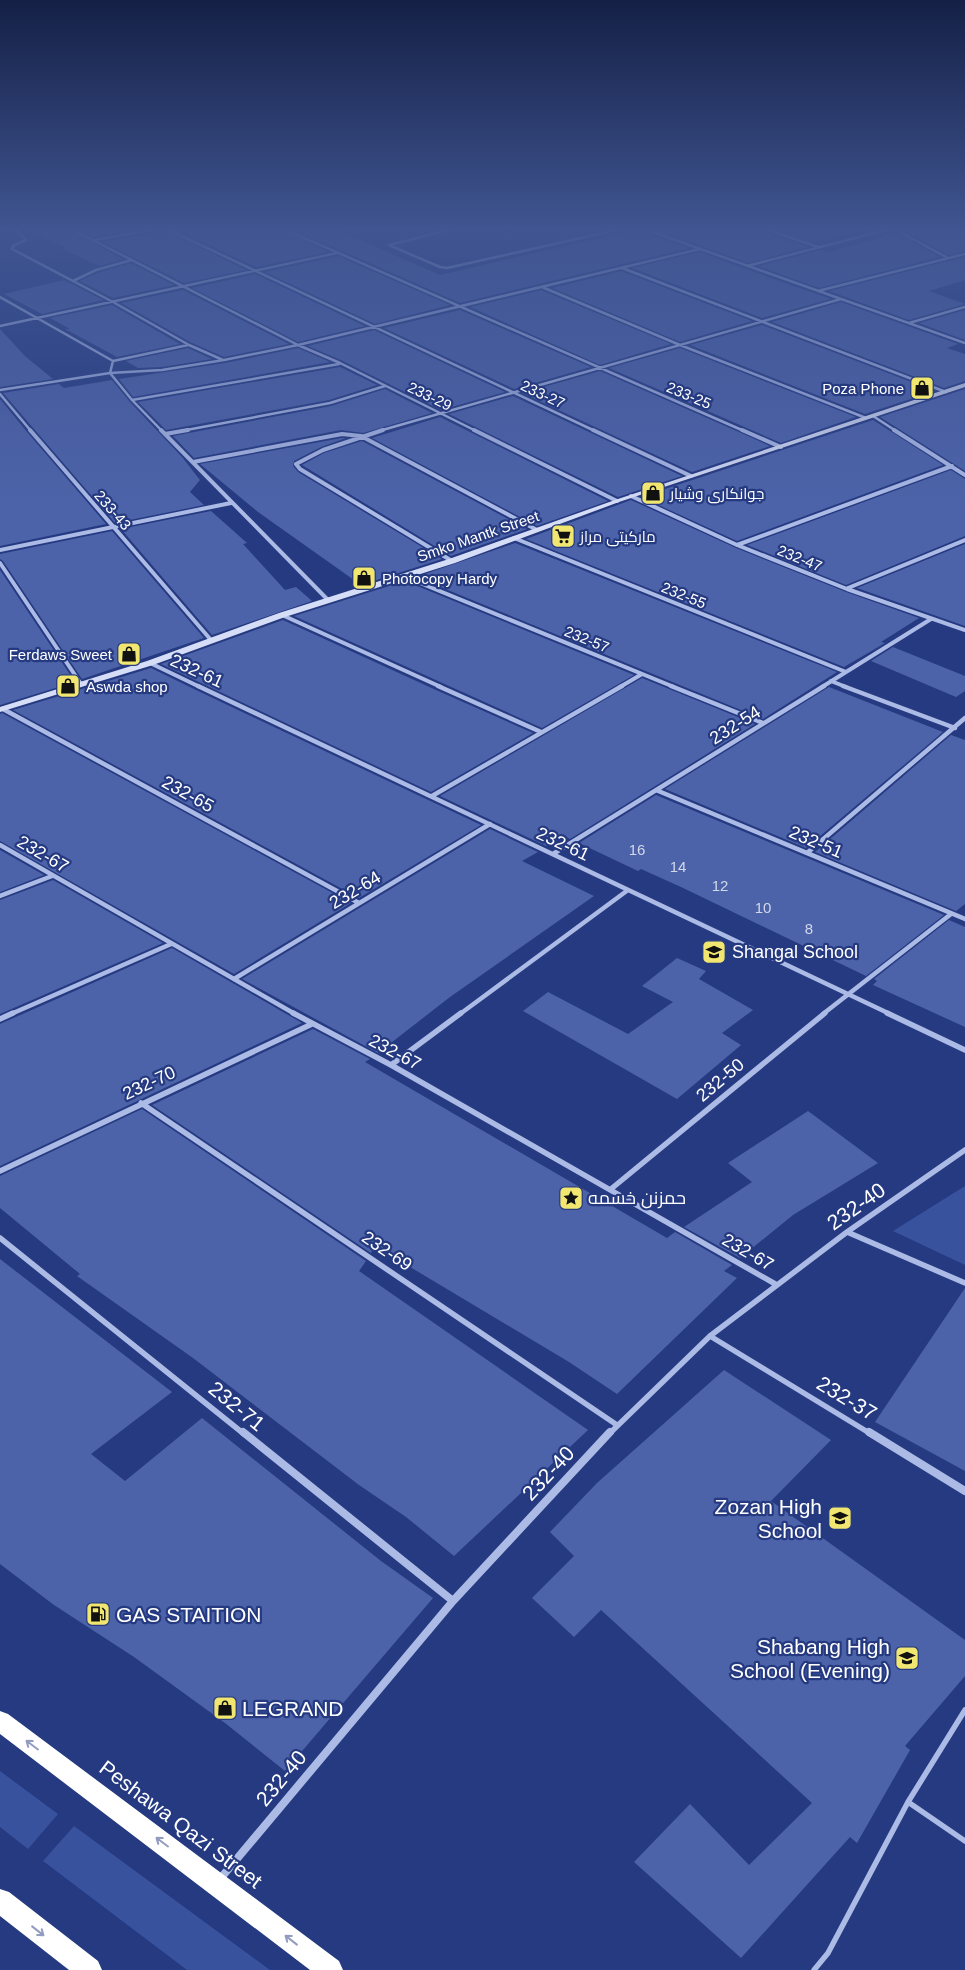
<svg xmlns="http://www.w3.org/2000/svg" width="965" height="1970" font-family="Helvetica,Cairo,sans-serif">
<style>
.green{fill:#39529e}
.building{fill:#4d63a9}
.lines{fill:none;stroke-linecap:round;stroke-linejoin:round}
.lane{stroke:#acbae6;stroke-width:5.5}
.street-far4{stroke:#acbae6;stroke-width:2.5}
.street-far3{stroke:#acbae6;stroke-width:4}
.street-far2{stroke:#acbae6;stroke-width:4.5}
.street-far1{stroke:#acbae6;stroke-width:5.5}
.street{stroke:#acbae6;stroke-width:8}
.secondary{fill:#d6ddf6;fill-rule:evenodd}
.highway{fill:#fff;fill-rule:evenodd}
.oneway{stroke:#929cc0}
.labels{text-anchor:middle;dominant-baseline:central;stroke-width:4.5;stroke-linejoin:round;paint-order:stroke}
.far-poi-label{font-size:15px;fill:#fff;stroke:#253a80;text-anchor:start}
.far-street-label{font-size:15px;fill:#fff;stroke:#253a80}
.number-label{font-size:15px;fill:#d2d8ea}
.street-label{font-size:18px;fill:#fff;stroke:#253a80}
.poi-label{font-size:18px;fill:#fff;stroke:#253a80;text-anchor:start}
.near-street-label{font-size:21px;fill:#fff;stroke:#253a80}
.near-poi-label{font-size:21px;fill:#fff;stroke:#253a80;text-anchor:end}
</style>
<rect width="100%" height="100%" fill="#253a80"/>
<!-- green -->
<path class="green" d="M 775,230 L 861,230 L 811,243 Z
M 965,1186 L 965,1265 L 893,1231 Z
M 0,1771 L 58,1814 L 28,1849 L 0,1827 Z
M 74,1826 L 270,1970 L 187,1970 L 43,1861 Z"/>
<!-- building -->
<path class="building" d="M 27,230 L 70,230 L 123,259 L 100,266 L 62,249 L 67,248 Z
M 81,230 L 131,230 L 93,237 Z
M 155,230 L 166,230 L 246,270 L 184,283 L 103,242 L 153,233 Z
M 177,230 L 283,230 L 328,252 L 256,267 Z
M 295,230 L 337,230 L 440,275 L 634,230 L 644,230 L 646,233 L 689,248 L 460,303 Z
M 658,230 L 756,230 L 808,247 L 748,263 Z
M 906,230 L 965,230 L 965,251 L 949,255 L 904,231 Z
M 896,233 L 940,257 L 819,288 L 758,266 L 821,250 L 829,252 Z
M 700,252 L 746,269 L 831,299 L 762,318 L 632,268 Z
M 338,256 L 450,305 L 375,324 L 265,272 Z
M 965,257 L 965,280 L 929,291 L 965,304 L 909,320 L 829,291 Z
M 131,263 L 174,285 L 113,298 L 80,281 L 97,273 Z
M 621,271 L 752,321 L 680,342 L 552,288 Z
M 255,274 L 365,326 L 298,342 L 192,288 Z
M 64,280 L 103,300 L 42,314 L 4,294 Z
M 183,290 L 289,344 L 224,357 L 190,342 L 121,303 Z
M 541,290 L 671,344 L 600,365 L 470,307 Z
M 841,302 L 958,344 L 947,348 L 965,354 L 965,381 L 944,388 L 772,322 Z
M 112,305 L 180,344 L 117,357 L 65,329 L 70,329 L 50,318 Z
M 460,310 L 591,367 L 514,389 L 384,328 Z
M 965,310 L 965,340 L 919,323 Z
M 762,325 L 935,391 L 865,414 L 690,345 Z
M 0,329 L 25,356 L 53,379 L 0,387 Z
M 374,330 L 505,392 L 441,410 L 341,360 L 308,346 Z
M 188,348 L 212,359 L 162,367 L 138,368 L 126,361 Z
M 298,348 L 330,362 L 133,397 L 119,379 L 225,363 Z
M 680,348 L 856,417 L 781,443 L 609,368 Z
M 340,367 L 377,385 L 329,400 L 166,430 L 138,402 Z
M 600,371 L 739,432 L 770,446 L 692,472 L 522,393 Z
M 112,380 L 130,402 L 182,457 L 200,480 L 190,492 L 204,505 L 115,523 L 3,393 L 59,384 L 64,388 Z
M 385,389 L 432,413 L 363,433 L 341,430 L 194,458 L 173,436 L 331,406 Z
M 965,389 L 965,471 L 880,417 Z
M 513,396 L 591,433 L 682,476 L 618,497 L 449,414 Z
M 0,399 L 27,432 L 106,524 L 0,546 Z
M 440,417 L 608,501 L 537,526 L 372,438 Z
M 873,420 L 943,465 L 737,541 L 641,497 Z
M 342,438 L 346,438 L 321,447 L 294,461 L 293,466 L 298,472 L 442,559 L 361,585 L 258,512 L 200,464 Z
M 362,441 L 527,529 L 451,556 L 302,465 L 324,453 Z
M 951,470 L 965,479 L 965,536 L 846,585 L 747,545 Z
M 631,500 L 736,548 L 846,592 L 919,618 L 881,642 L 885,643 L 844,667 L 526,539 Z
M 211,511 L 247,543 L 243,544 L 285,590 L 296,587 L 312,601 L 212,635 L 121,529 Z
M 112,531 L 204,638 L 82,679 L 3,561 L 0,559 L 0,554 Z
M 515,543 L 837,672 L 763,719 L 416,577 Z
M 965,544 L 965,626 L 857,588 Z
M 0,570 L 75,682 L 0,705 Z
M 405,581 L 634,675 L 542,728 L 294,616 Z
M 283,620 L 436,690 L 533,733 L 431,792 L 161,664 Z
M 893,647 L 965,676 L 965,691 L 956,697 L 871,661 Z
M 151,668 L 196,690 L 481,825 L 359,898 L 13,710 Z
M 642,678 L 755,724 L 570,839 L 562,835 L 546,846 L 440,796 Z
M 829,687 L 943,732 L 806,848 L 665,789 Z
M 2,713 L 351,903 L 234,974 L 0,841 L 0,714 Z
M 951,735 L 965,740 L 965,904 L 956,911 L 815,852 Z
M 656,795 L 944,915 L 866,976 L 681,887 L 641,869 L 638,871 L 579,843 Z
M 490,829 L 538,852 L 522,861 L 594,896 L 450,997 L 378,1053 L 242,979 Z
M 0,850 L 44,875 L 0,892 Z
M 53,880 L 163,943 L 0,1014 L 0,900 Z
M 949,920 L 965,927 L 965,1027 L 873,985 L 877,981 L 874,979 Z
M 172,948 L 302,1023 L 0,1166 L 0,1024 Z
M 677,958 L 706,971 L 699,979 L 753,1010 L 722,1033 L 741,1045 L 677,1099 L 523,1011 L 548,992 L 628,1034 L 673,1002 L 642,986 Z
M 313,1029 L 370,1059 L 365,1062 L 667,1238 L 675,1232 L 732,1265 L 724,1271 L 737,1278 L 617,1394 L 569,1362 L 375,1246 L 371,1253 L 152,1105 Z
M 142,1109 L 366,1261 L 359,1271 L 588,1430 L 454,1556 L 406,1517 L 359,1485 L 193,1358 L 77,1276 L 80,1274 L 0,1208 L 0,1176 Z
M 808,1111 L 878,1163 L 793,1215 L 740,1258 L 684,1227 L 752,1182 L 728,1163 Z
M 0,1259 L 172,1392 L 91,1454 L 125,1481 L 202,1418 L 381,1561 L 433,1598 L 285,1771 L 225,1723 L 134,1657 L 54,1605 L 0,1564 Z
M 965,1288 L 965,1471 L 875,1422 Z
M 724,1370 L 831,1440 L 771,1501 L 965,1640 L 965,1676 L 905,1746 L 910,1750 L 857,1843 L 850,1837 L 741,1958 L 634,1862 L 690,1804 L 749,1865 L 812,1803 L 601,1610 L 574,1637 L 532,1598 L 574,1556 L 550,1532 L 597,1483 Z"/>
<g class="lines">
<!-- lane -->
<path class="lane" d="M 908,1802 L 965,1841
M 814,1970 L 828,1953 L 908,1802 L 965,1710"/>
<!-- street-far4 -->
<path class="street-far4" d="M 16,230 L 26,240 L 13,246 L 12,249 L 113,302 L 189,345 L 223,360
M 73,230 L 298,345 L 340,363 L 476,431
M 169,230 L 595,431
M 286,230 L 744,431
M 647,230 L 965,343
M 768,230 L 818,247
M 896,230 L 948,258
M 94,240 L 152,230
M 389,245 L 440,267 L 447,268 L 617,230
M 389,245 L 449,230
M 747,266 L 886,230
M 622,268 L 946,392
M 73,281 L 96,270 L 132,260
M 542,287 L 680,345 L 866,418
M 818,291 L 965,254
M 0,297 L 113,361 L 110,373
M 909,323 L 965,307
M 0,326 L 337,253
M 113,361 L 188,345
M 110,373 L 132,400 L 162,431
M 0,390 L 110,373 L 162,370 L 224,360 L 298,345 L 700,249
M 0,394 L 31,431
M 132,400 L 339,364
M 873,416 L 896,431
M 181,431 L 330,403 L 385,386
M 379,431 L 841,299"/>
<!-- street-far3 -->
<path class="street-far3" d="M 30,430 L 211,640
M 161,430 L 328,600
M 383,430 L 323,450 L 296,464 L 300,469 L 452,561
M 474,430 L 617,501
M 593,430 L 691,476
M 742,430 L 781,447
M 894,430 L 965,475
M 165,434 L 188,430
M 193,462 L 342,434 L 361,436 L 537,530
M 631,496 L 737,545 L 847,589 L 965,630
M 514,538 L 846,672
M 737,545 L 952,466
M 0,550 L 231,503
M 0,563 L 81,684
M 403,576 L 674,687
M 848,588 L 965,540
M 282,615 L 441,687
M 150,663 L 200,687
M 831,681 L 846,687
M 620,687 L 642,674
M 822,687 L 931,619"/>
<!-- street-far2 -->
<path class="street-far2" d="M 198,686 L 890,1014
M 438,686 L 541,732
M 671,686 L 763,723
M 843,686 L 955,728
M 3,709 L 359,903
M 656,790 L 965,919
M 432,796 L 622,686
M 0,845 L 295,1014
M 807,853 L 965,718
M 553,854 L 824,686
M 0,896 L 52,876
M 234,979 L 490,824
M 11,1014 L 171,944
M 460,1014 L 628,890
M 823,1014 L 951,914"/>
<!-- street-far1 -->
<path class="street-far1" d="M 293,1013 L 391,1065 L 777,1285
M 887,1013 L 965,1050
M 0,1019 L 13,1013
M 391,1065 L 461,1013
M 141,1103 L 617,1425
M 0,1171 L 312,1024
M 611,1189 L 825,1013
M 847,1232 L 965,1283
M 0,1238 L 244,1434
M 710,1336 L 871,1434
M 609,1434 L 710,1336 L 847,1232 L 965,1150"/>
<!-- street -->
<path class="street" d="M 243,1432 L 453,1601
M 869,1432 L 965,1491
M 220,1879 L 453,1601 L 610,1432"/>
<!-- secondary -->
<path class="secondary" d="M 965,383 L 965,387 L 619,502 L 455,563 L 285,617 L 153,665 L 0,712 L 0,707 L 147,661 L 279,613 L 449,559 L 615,500 Z"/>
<!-- highway -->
<path class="highway" d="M 0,1711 L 8,1714 L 339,1961 L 343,1970 L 310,1970 L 0,1734 Z
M 0,1889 L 9,1892 L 98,1961 L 102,1970 L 69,1970 L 0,1916 Z"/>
</g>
<!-- one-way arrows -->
<defs><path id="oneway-shaft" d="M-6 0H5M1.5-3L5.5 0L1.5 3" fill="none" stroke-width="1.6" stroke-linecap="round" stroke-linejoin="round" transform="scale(1.25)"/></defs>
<g class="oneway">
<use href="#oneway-shaft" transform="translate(32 1745) rotate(-143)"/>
<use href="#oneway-shaft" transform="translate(162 1842) rotate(-143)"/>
<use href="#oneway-shaft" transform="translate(38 1931) rotate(38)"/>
<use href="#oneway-shaft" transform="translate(291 1940) rotate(-142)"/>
</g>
<!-- sky -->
<linearGradient id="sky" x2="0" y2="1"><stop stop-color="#142046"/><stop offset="0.45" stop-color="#405591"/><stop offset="1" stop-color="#405591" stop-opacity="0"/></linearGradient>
<rect width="965" height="506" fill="url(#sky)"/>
<!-- icons -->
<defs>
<g id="shop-square" transform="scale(1.25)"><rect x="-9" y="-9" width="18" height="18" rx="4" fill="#f0e670" stroke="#253a80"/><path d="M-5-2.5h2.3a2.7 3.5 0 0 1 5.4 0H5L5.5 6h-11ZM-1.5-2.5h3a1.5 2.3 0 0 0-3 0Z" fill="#111"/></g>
<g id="supermarket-square" transform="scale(1.25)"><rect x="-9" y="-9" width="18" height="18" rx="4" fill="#f0e670" stroke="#253a80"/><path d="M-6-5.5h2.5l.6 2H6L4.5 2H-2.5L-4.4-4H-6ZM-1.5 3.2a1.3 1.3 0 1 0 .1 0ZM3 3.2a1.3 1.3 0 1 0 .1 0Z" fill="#111"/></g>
<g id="school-square" transform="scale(1.25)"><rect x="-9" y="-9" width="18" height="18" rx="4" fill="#f0e670" stroke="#253a80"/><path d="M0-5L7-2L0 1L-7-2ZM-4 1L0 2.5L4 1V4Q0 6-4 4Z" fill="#111"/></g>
<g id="sight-square" transform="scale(1.25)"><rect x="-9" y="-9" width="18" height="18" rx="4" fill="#f0e670" stroke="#253a80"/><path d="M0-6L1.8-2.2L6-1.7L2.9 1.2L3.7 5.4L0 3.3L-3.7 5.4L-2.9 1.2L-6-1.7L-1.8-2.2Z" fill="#111"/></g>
<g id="fuel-square" transform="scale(1.25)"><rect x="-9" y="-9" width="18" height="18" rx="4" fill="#f0e670" stroke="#253a80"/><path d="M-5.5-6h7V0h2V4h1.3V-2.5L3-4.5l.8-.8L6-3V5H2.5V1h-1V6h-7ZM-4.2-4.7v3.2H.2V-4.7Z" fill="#111"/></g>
</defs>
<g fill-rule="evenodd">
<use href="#shop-square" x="922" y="388"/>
<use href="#shop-square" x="653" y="493"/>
<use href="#supermarket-square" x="563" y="536"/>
<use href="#shop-square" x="364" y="578"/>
<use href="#shop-square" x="129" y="654"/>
<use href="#shop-square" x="68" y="686"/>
<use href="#school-square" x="714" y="952"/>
<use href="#sight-square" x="571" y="1198"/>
<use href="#school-square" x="840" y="1518"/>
<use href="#fuel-square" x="98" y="1614"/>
<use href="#school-square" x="907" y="1658"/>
<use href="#shop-square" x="225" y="1708"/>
</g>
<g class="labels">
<!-- far-poi labels -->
<g class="far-poi-label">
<text x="904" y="388" text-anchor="end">Poza Phone</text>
<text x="670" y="493">جوانکاری وشیار</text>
<text x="580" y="536">مارکیتی مراز</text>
<text x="382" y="578">Photocopy Hardy</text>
<text x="112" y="654" text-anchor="end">Ferdaws Sweet</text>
<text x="86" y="686">Aswda shop</text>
</g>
<!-- far-street labels -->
<g class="far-street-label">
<text transform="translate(543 394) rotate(25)">233-27</text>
<text transform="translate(689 395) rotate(23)">233-25</text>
<text transform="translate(430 396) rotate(26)">233-29</text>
<text transform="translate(113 510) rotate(49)">233-43</text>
<text transform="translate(478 536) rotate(-19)">Smko Mantk Street</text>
<text transform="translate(800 558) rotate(22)">232-47</text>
<text transform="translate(684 595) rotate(22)">232-55</text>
<text transform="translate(587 639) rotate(22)">232-57</text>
</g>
<!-- number labels -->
<g class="number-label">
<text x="637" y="849">16</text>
<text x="678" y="866">14</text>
<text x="720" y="885">12</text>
<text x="763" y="907">10</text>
<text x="809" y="928">8</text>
</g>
<!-- street labels -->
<g class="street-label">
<text transform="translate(197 671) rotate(25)">232-61</text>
<text transform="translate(735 725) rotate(-32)">232-54</text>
<text transform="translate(188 794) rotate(29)">232-65</text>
<text transform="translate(816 842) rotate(23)">232-51</text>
<text transform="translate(563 844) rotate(25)">232-61</text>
<text transform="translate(43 854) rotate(30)">232-67</text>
<text transform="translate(355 890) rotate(-31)">232-64</text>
<text transform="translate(395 1052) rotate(28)">232-67</text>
<text transform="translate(720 1080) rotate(-40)">232-50</text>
<text transform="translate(149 1083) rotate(-25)">232-70</text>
<text transform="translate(387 1251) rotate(34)">232-69</text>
<text transform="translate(748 1252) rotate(30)">232-67</text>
</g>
<!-- poi labels -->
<g class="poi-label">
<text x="732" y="952">Shangal School</text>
<text x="588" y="1198">حمزنن خسمه</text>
</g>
<!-- near-street labels -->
<g class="near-street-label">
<text transform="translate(856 1206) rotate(-35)">232-40</text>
<text transform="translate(847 1398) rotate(31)">232-37</text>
<text transform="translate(237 1406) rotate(39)">232-71</text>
<text transform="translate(548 1473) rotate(-47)">232-40</text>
<text transform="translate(281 1778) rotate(-50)">232-40</text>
<text transform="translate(181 1824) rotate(37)">Peshawa Qazi Street</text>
</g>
<!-- near-poi labels -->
<g class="near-poi-label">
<text x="822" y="1506">Zozan High<tspan x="822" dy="24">School</tspan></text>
<text x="116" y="1614" text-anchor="start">GAS STAITION</text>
<text x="890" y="1646">Shabang High<tspan x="890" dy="24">School (Evening)</tspan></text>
<text x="242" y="1708" text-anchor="start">LEGRAND</text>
</g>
</g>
</svg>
